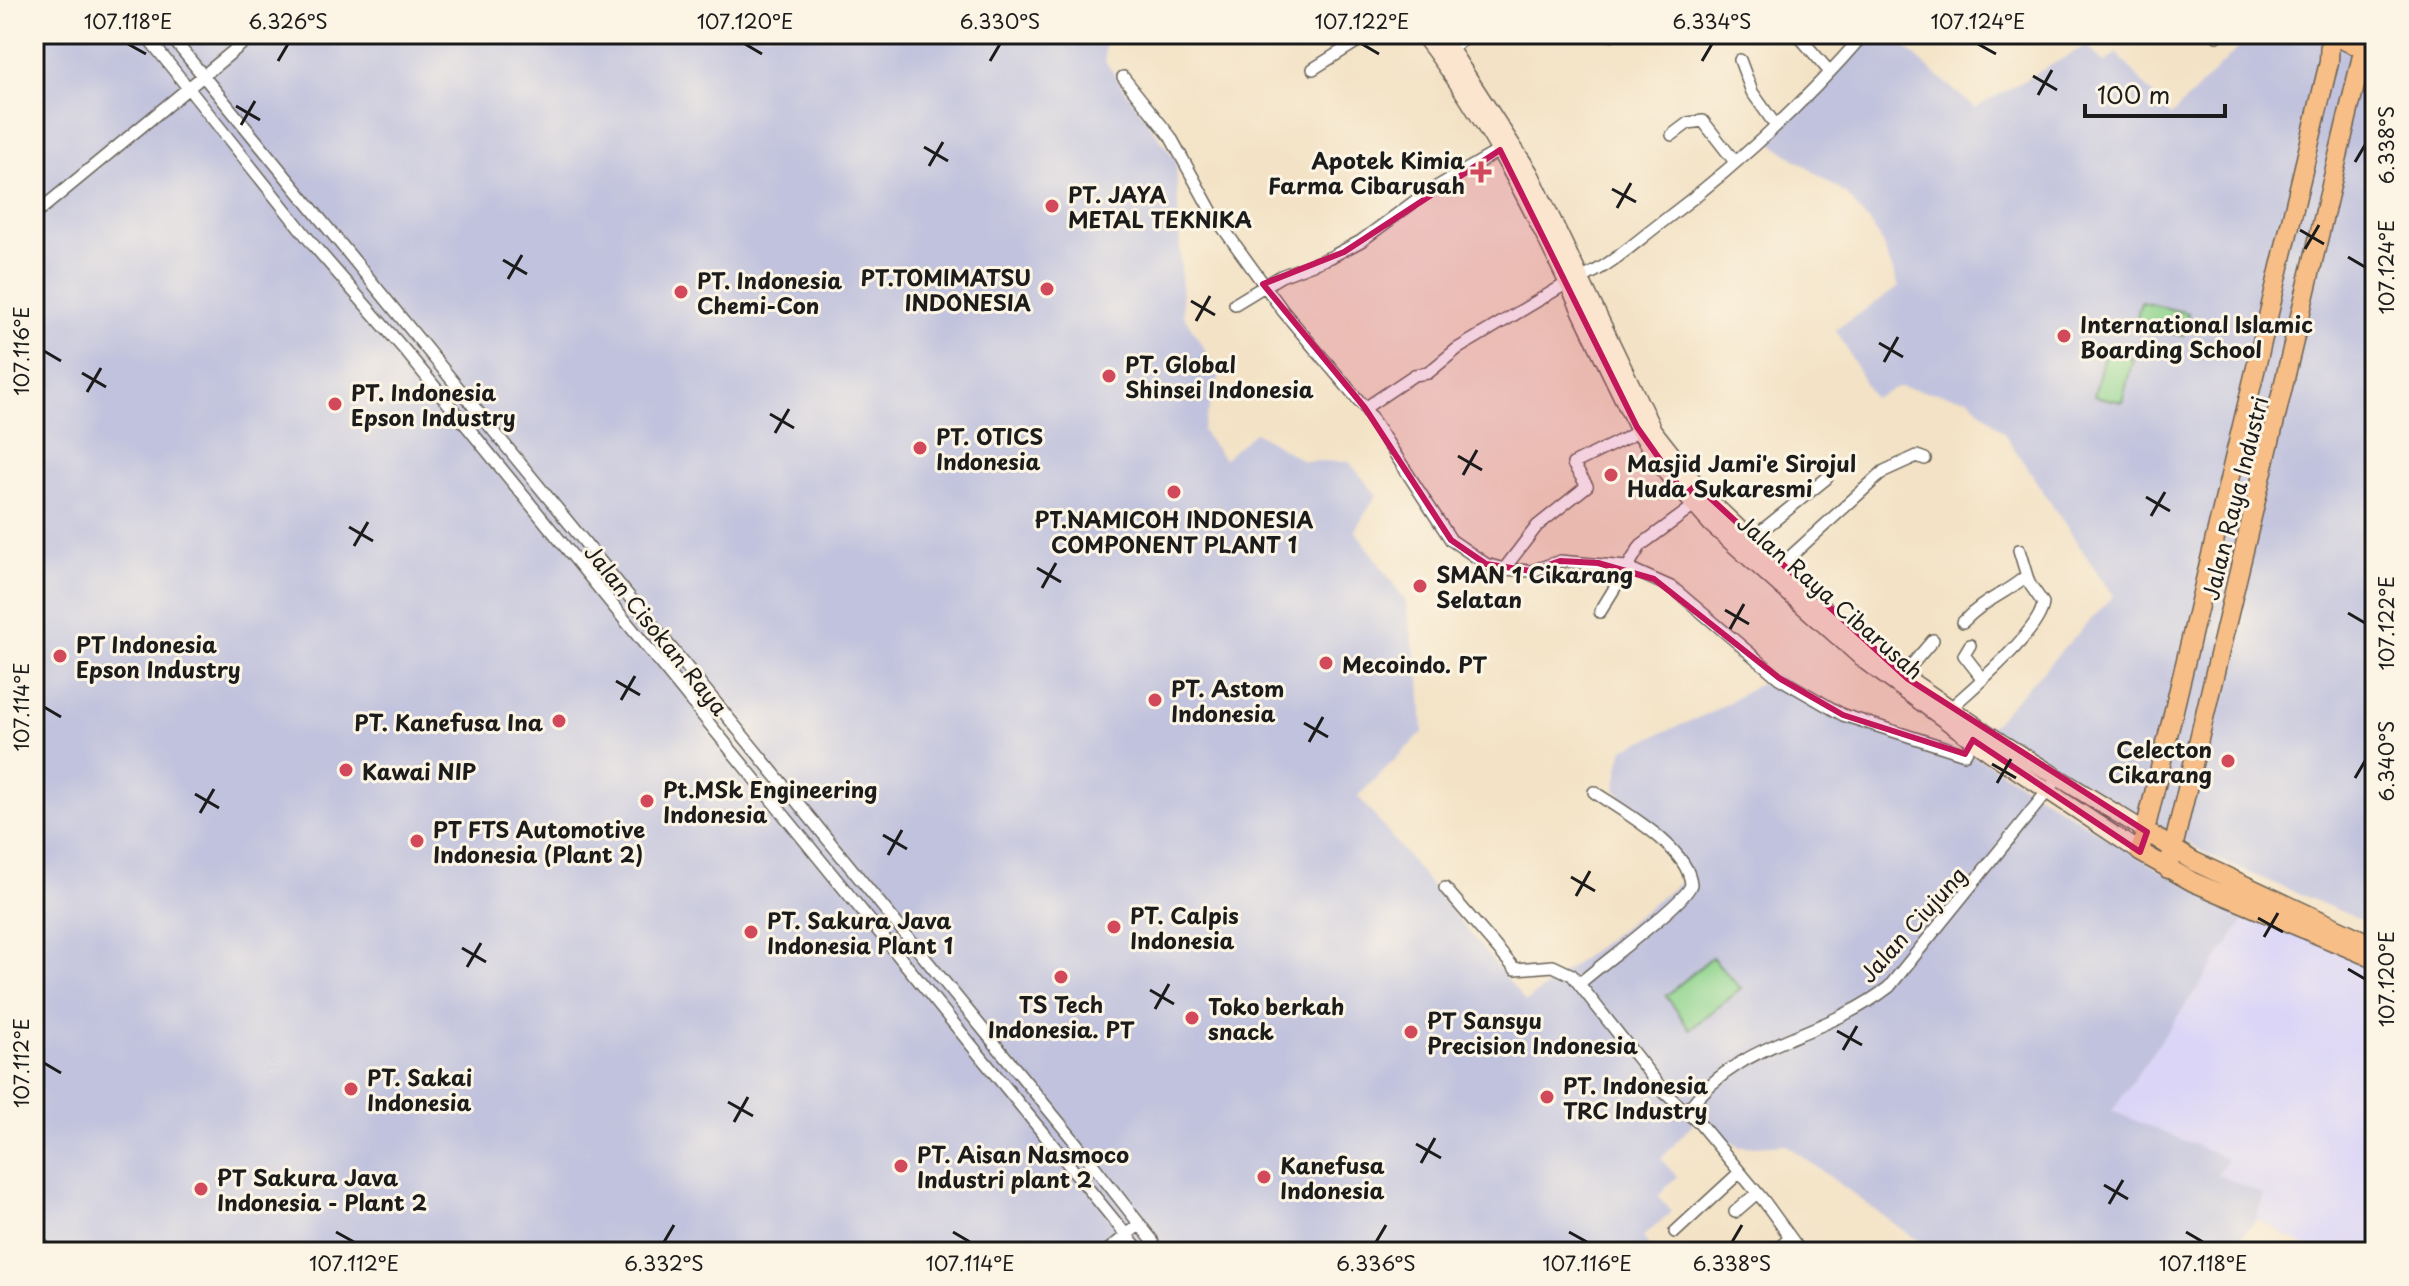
<svg xmlns="http://www.w3.org/2000/svg" width="2409" height="1286" font-family="'Playpen Sans',sans-serif">
<style>
.built{fill:#dbd6f7}
.industrial{fill:#c1c2dd}
.green{fill:#8fd48e;stroke:#567855;stroke-width:2}
.lines{fill:none;stroke-linecap:round;stroke-linejoin:round}
.street-casing{stroke:#676157;stroke-width:14}
.secondary-casing{stroke:#676157;stroke-width:19}
.primary-casing{stroke:#676157;stroke-width:21}
.street{stroke:#fff;stroke-width:11}
.secondary{stroke:#fce5cf;stroke-width:16}
.primary{stroke:#f7be87;stroke-width:18}
.marked{fill:#c2185b;fill-opacity:0.2;stroke:#c2185b;stroke-width:6;stroke-linejoin:round}
.ticks{fill:none;stroke:#1c1c1c;stroke-width:3}
.poi-dot{fill:#d1495b;stroke:#fcf5e5;stroke-width:3}
.labels{text-anchor:middle;dominant-baseline:central;stroke-width:6;stroke-linejoin:round;paint-order:stroke}
.poi-label{font-size:22px;font-weight:bold;fill:#1c1c1c;stroke:#fcf5e5;text-anchor:start}
.street-label{font-size:22px;fill:#1c1c1c;stroke:#fcf5e5}
.neatline{fill:none;stroke:#1c1c1c;stroke-width:3}
.ticks-label{font-size:20px;text-anchor:middle;fill:#1c1c1c}
</style>
<rect width="100%" height="100%" fill="#fcf5e5"/>
<filter id="ink" filterUnits="userSpaceOnUse"><feTurbulence type="fractalNoise" baseFrequency=".0125" numOctaves="2"/><feDisplacementMap in="SourceGraphic" scale="16" xChannelSelector="R" yChannelSelector="G"/><feConvolveMatrix kernelMatrix="1 2 1 2 8 2 1 2 1" color-interpolation-filters="sRGB"/></filter>
<filter id="wash" filterUnits="userSpaceOnUse"><feTurbulence type="fractalNoise" baseFrequency=".006" numOctaves="4" result="noise"/><feDisplacementMap in="SourceGraphic" scale="32" xChannelSelector="R" yChannelSelector="G"/><feGaussianBlur stdDeviation="1.8" result="paint"/><feColorMatrix in="noise" values="0 0 0 0 0 0 0 0 0 0 0 0 0 0 0 0 0 1.4 0 .05"/><feComposite in="paint" operator="in"/></filter>
<g filter="url(#wash)">
<rect width="100%" height="100%" fill="#f3e2c5"/>
<!-- built -->
<path class="built" d="M 2250,912 L 2375,968 L 2375,1252 L 2316,1252 L 2256,1219 L 2264,1195 L 2218,1174 L 2226,1158 L 2112,1111 Z"/>
<!-- industrial -->
<path class="industrial" d="M 34,34 L 1104,34 L 1105,61 L 1176,161 L 1183,314 L 1220,375 L 1202,431 L 1224,459 L 1255,432 L 1303,461 L 1349,462 L 1377,495 L 1355,530 L 1405,600 L 1420,680 L 1423,732 L 1358,796 L 1526,1002 L 1689,876 L 1615,789 L 1623,749 L 1712,712 L 1775,675 L 1843,714 L 1981,759 L 2174,879 L 2250,912 L 2112,1111 L 2227,1158 L 2218,1174 L 2264,1195 L 2256,1219 L 2229,1252 L 2019,1252 L 2009,1246 L 2004,1252 L 1933,1252 L 1785,1144 L 1739,1147 L 1697,1119 L 1661,1159 L 1677,1177 L 1658,1196 L 1672,1212 L 1643,1237 L 1653,1252 L 34,1252 Z
M 1865,34 L 1889,34 L 1975,108 L 2087,45 L 2104,63 L 2117,53 L 2171,116 L 2252,34 L 2375,34 L 2375,926 L 2214,858 L 1989,728 L 2113,596 L 2003,432 L 1969,398 L 1899,387 L 1873,398 L 1836,329 L 1899,287 L 1879,236 L 1847,195 L 1766,139 Z"/>
<!-- green -->
<path class="green" d="M 2141,302 L 2188,313 L 2183,336 L 2135,325 Z
M 2105,351 L 2133,358 L 2122,402 L 2094,396 Z
M 1712,957 L 1741,989 L 1690,1029 L 1666,996 Z"/>
</g>
<g filter="url(#ink)">
<g class="lines">
<!-- street casing -->
<g class="street-casing">
<path id="street" d="M 145,34 L 315,247 L 408,354 L 1140,1252
M 169,34 L 1076,1143 L 1152,1240 L 1156,1252
M 1609,34 L 1610,35
M 1797,34 L 1829,71
M 2215,34 L 2217,36
M 1451,48 L 1470,34
M 1740,60 L 1752,92 L 1776,126
M 1313,69 L 1369,34
M 1123,77 L 1170,136 L 1213,214 L 1283,311 L 1365,408 L 1451,540 L 1486,564 L 1504,569 L 1531,571 L 1560,561 L 1626,567 L 1673,588 L 1779,678 L 1843,715 L 1965,754 L 1973,740
M 1672,135 L 1688,123 L 1703,121 L 1735,162
M 34,215 L 254,34
M 1582,278 C 1611,265 1632,245 1657,226 C 1733,169 1802,106 1864,34
M 1235,304 L 1281,276 L 1331,257 L 1361,241 L 1426,193 L 1500,150
M 1365,408 L 1414,375 L 1428,373 L 1457,349 L 1569,282
M 1750,540 L 1827,478
M 1779,567 L 1884,471 L 1917,456 L 1925,459
M 1504,569 L 1537,526 L 1587,486 L 1573,464 L 1640,431
M 1600,612 L 1641,545 L 1694,506
M 1963,622 C 1985,599 2004,595 2026,576
M 1970,645 L 1964,655 L 1982,678
M 1903,675 L 1933,640
M 1950,709 C 1972,688 2041,631 2043,603 L 2029,583 L 2019,550
M 1445,888 L 1515,969 L 1553,966 L 1572,975 L 1665,1093 L 1700,1124 L 1764,1201 L 1801,1252
M 1579,984 C 1598,966 1689,901 1691,884 C 1688,847 1622,811 1594,792
M 1686,1112 C 1740,1038 1821,1040 1889,987 L 2059,777
M 1735,1212 L 1757,1193
M 1675,1232 L 1739,1173
M 34,1235 L 48,1252
M 1106,1252 L 1140,1224
M 1774,1252 L 1789,1239"/>
</g>
<!-- secondary casing -->
<g class="secondary-casing">
<path id="secondary" d="M 1422,34 C 1518,157 1568,291 1637,427 L 1668,475 L 1711,524 L 1866,662 L 1989,752 L 2140,852
M 1440,34 L 1530,173 L 1653,430 L 1705,496 L 1816,602 L 1908,679 L 2002,743 L 2147,832"/>
</g>
<!-- primary casing -->
<g class="primary-casing">
<path id="primary" d="M 2330,34 L 2329,62 L 2140,852 L 2193,882 L 2375,959
M 2331,34 L 2352,44 L 2375,39
M 2147,832 L 2193,861 L 2375,946
M 2168,869 L 2365,43"/>
</g>
<!-- street -->
<use href="#street" class="street"/>
<!-- secondary -->
<use href="#secondary" class="secondary"/>
<!-- primary -->
<use href="#primary" class="primary"/>
</g>
</g>
<!-- marked area -->
<path class="marked" d="M 1500,150 L 1637,427 L 1685,495 L 1696,485 L 1908,679 L 2147,832 L 2140,852 L 1973,740 L 1965,754 L 1843,715 L 1779,678 L 1654,579 L 1598,563 L 1560,561 L 1531,571 L 1486,564 L 1451,540 L 1365,408 L 1263,284 L 1344,252 Z"/>
<!-- ticks -->
<path class="ticks" d="M 128,44 L 146,54M 745,44 L 762,54M 1362,44 L 1379,54M 1978,44 L 1996,54M 278,61 L 288,44M 990,61 L 1000,44M 1702,61 L 1712,44M 2033,76 L 2057,90M 2038,95 L 2052,70M 236,106 L 260,120M 241,125 L 255,101M 924,147 L 948,161M 2355,162 L 2365,145M 929,166 L 943,142M 1612,189 L 1636,202M 1617,208 L 1631,183M 2300,230 L 2324,244M 2305,249 L 2319,225M 2348,257 L 2365,267M 503,260 L 527,274M 508,279 L 522,255M 1191,301 L 1215,315M 1196,321 L 1210,296M 1879,343 L 1903,357M 44,351 L 61,361M 1884,362 L 1898,337M 82,373 L 106,387M 87,392 L 101,368M 770,414 L 794,428M 775,433 L 789,409M 1458,456 L 1482,470M 1463,475 L 1477,450M 2146,497 L 2170,511M 2151,516 L 2165,492M 349,527 L 373,541M 354,546 L 368,522M 1037,568 L 1061,582M 1042,588 L 1056,563M 1725,610 L 1749,624M 2348,613 L 2365,623M 1730,629 L 1744,604M 616,681 L 640,695M 621,700 L 635,676M 44,707 L 61,717M 1304,723 L 1328,737M 1309,742 L 1323,717M 1992,764 L 2016,778M 2355,778 L 2365,761M 1997,783 L 2011,759M 195,794 L 219,808M 200,813 L 214,789M 883,835 L 907,849M 888,855 L 902,830M 1571,877 L 1595,891M 1576,896 L 1590,871M 2258,918 L 2283,932M 2264,937 L 2278,913M 462,948 L 486,962M 467,967 L 481,943M 2348,969 L 2365,979M 1150,990 L 1174,1004M 1155,1009 L 1169,984M 1837,1031 L 1862,1045M 1843,1050 L 1857,1026M 44,1063 L 61,1073M 728,1102 L 753,1116M 734,1122 L 748,1097M 1416,1144 L 1441,1158M 1421,1163 L 1435,1138M 2104,1185 L 2128,1199M 2109,1204 L 2123,1180M 336,1232 L 354,1242M 953,1232 L 970,1242M 1569,1232 L 1587,1242M 2186,1232 L 2203,1242M 664,1242 L 674,1225M 1376,1242 L 1386,1225M 1732,1242 L 1742,1225"/>
<!-- markers -->
<g class="poi-dot">
<path d="M1477 160h8v8h8v8h-8v8h-8v-8h-8v-8h8z"/>
<circle cx="1052" cy="206" r="8"/>
<circle cx="1047" cy="289" r="8"/>
<circle cx="681" cy="292" r="8"/>
<circle cx="2064" cy="336" r="8"/>
<circle cx="1109" cy="376" r="8"/>
<circle cx="335" cy="404" r="8"/>
<circle cx="920" cy="448" r="8"/>
<circle cx="1611" cy="475" r="8"/>
<circle cx="1174" cy="492" r="8"/>
<circle cx="1420" cy="586" r="8"/>
<circle cx="60" cy="656" r="8"/>
<circle cx="1326" cy="663" r="8"/>
<circle cx="1155" cy="700" r="8"/>
<circle cx="559" cy="721" r="8"/>
<circle cx="2228" cy="761" r="8"/>
<circle cx="346" cy="770" r="8"/>
<circle cx="647" cy="801" r="8"/>
<circle cx="417" cy="841" r="8"/>
<circle cx="1114" cy="927" r="8"/>
<circle cx="751" cy="932" r="8"/>
<circle cx="1061" cy="977" r="8"/>
<circle cx="1192" cy="1018" r="8"/>
<circle cx="1411" cy="1032" r="8"/>
<circle cx="351" cy="1089" r="8"/>
<circle cx="1547" cy="1097" r="8"/>
<circle cx="901" cy="1166" r="8"/>
<circle cx="1264" cy="1177" r="8"/>
<circle cx="201" cy="1189" r="8"/>
</g>
<g class="labels">
<!-- poi labels -->
<g class="poi-label">
<text x="1465" y="159" text-anchor="end">Apotek Kimia<tspan x="1465" dy="25">Farma Cibarusah</tspan></text>
<text x="1068" y="193">PT. JAYA<tspan x="1068" dy="25">METAL TEKNIKA</tspan></text>
<text x="1031" y="276" text-anchor="end">PT.TOMIMATSU<tspan x="1031" dy="25">INDONESIA</tspan></text>
<text x="697" y="279">PT. Indonesia<tspan x="697" dy="25">Chemi-Con</tspan></text>
<text x="2080" y="323">International Islamic<tspan x="2080" dy="25">Boarding School</tspan></text>
<text x="1125" y="363">PT. Global<tspan x="1125" dy="25">Shinsei Indonesia</tspan></text>
<text x="351" y="391">PT. Indonesia<tspan x="351" dy="25">Epson Industry</tspan></text>
<text x="936" y="435">PT. OTICS<tspan x="936" dy="25">Indonesia</tspan></text>
<text x="1627" y="462">Masjid Jami'e Sirojul<tspan x="1627" dy="25">Huda Sukaresmi</tspan></text>
<text x="1174" y="518" text-anchor="middle">PT.NAMICOH INDONESIA<tspan x="1174" dy="25">COMPONENT PLANT 1</tspan></text>
<text x="1436" y="573">SMAN 1 Cikarang<tspan x="1436" dy="25">Selatan</tspan></text>
<text x="76" y="643">PT Indonesia<tspan x="76" dy="25">Epson Industry</tspan></text>
<text x="1342" y="663">Mecoindo. PT</text>
<text x="1171" y="687">PT. Astom<tspan x="1171" dy="25">Indonesia</tspan></text>
<text x="543" y="721" text-anchor="end">PT. Kanefusa Ina</text>
<text x="2212" y="748" text-anchor="end">Celecton<tspan x="2212" dy="25">Cikarang</tspan></text>
<text x="362" y="770">Kawai NIP</text>
<text x="663" y="788">Pt.MSk Engineering<tspan x="663" dy="25">Indonesia</tspan></text>
<text x="433" y="828">PT FTS Automotive<tspan x="433" dy="25">Indonesia (Plant 2)</tspan></text>
<text x="1130" y="914">PT. Calpis<tspan x="1130" dy="25">Indonesia</tspan></text>
<text x="767" y="919">PT. Sakura Java<tspan x="767" dy="25">Indonesia Plant 1</tspan></text>
<text x="1061" y="1003" text-anchor="middle">TS Tech<tspan x="1061" dy="25">Indonesia. PT</tspan></text>
<text x="1208" y="1005">Toko berkah<tspan x="1208" dy="25">snack</tspan></text>
<text x="1427" y="1019">PT Sansyu<tspan x="1427" dy="25">Precision Indonesia</tspan></text>
<text x="367" y="1076">PT. Sakai<tspan x="367" dy="25">Indonesia</tspan></text>
<text x="1563" y="1084">PT. Indonesia<tspan x="1563" dy="25">TRC Industry</tspan></text>
<text x="917" y="1153">PT. Aisan Nasmoco<tspan x="917" dy="25">Industri plant 2</tspan></text>
<text x="1280" y="1164">Kanefusa<tspan x="1280" dy="25">Indonesia</tspan></text>
<text x="217" y="1176">PT Sakura Java<tspan x="217" dy="25">Indonesia - Plant 2</tspan></text>
</g>
<!-- street labels -->
<g class="street-label">
<text transform="translate(2234 498) rotate(-76)">Jalan Raya Industri</text>
<text transform="translate(1831 596) rotate(41)">Jalan Raya Cibarusah</text>
<text transform="translate(657 629) rotate(51)">Jalan Cisokan Raya</text>
<text transform="translate(1912 924) rotate(-48)">Jalan Ciujung</text>
</g>
</g>
<!-- margin -->
<rect width="2409" height="1286" fill="none" stroke="#fcf5e5" stroke-width="88"/>
<!-- scale -->
<path d="M2085 104v12h140v-12" fill="none" stroke="#1c1c1c" stroke-width="4"/>
<text x="2097" y="104" font-size="24" fill="#1c1c1c" stroke="#fcf5e5" stroke-width="6" paint-order="stroke">100 m</text>
<rect x="44" y="44" width="2321" height="1198" class="neatline"/>
<g class="ticks-label">
<text x="128" y="29">107.118°E</text>
<text x="288" y="29">6.326°S</text>
<text x="745" y="29">107.120°E</text>
<text x="1000" y="29">6.330°S</text>
<text x="1362" y="29">107.122°E</text>
<text x="1712" y="29">6.334°S</text>
<text x="1978" y="29">107.124°E</text>
<text transform="translate(2387 145) rotate(-90)" y="7">6.338°S</text>
<text transform="translate(2387 267) rotate(-90)" y="7">107.124°E</text>
<text transform="translate(22 351) rotate(-90)" y="7">107.116°E</text>
<text transform="translate(2387 623) rotate(-90)" y="7">107.122°E</text>
<text transform="translate(22 707) rotate(-90)" y="7">107.114°E</text>
<text transform="translate(2387 761) rotate(-90)" y="7">6.340°S</text>
<text transform="translate(2387 979) rotate(-90)" y="7">107.120°E</text>
<text transform="translate(22 1063) rotate(-90)" y="7">107.112°E</text>
<text x="354" y="1271">107.112°E</text>
<text x="664" y="1271">6.332°S</text>
<text x="970" y="1271">107.114°E</text>
<text x="1376" y="1271">6.336°S</text>
<text x="1587" y="1271">107.116°E</text>
<text x="1732" y="1271">6.338°S</text>
<text x="2203" y="1271">107.118°E</text>
</g>
</svg>
